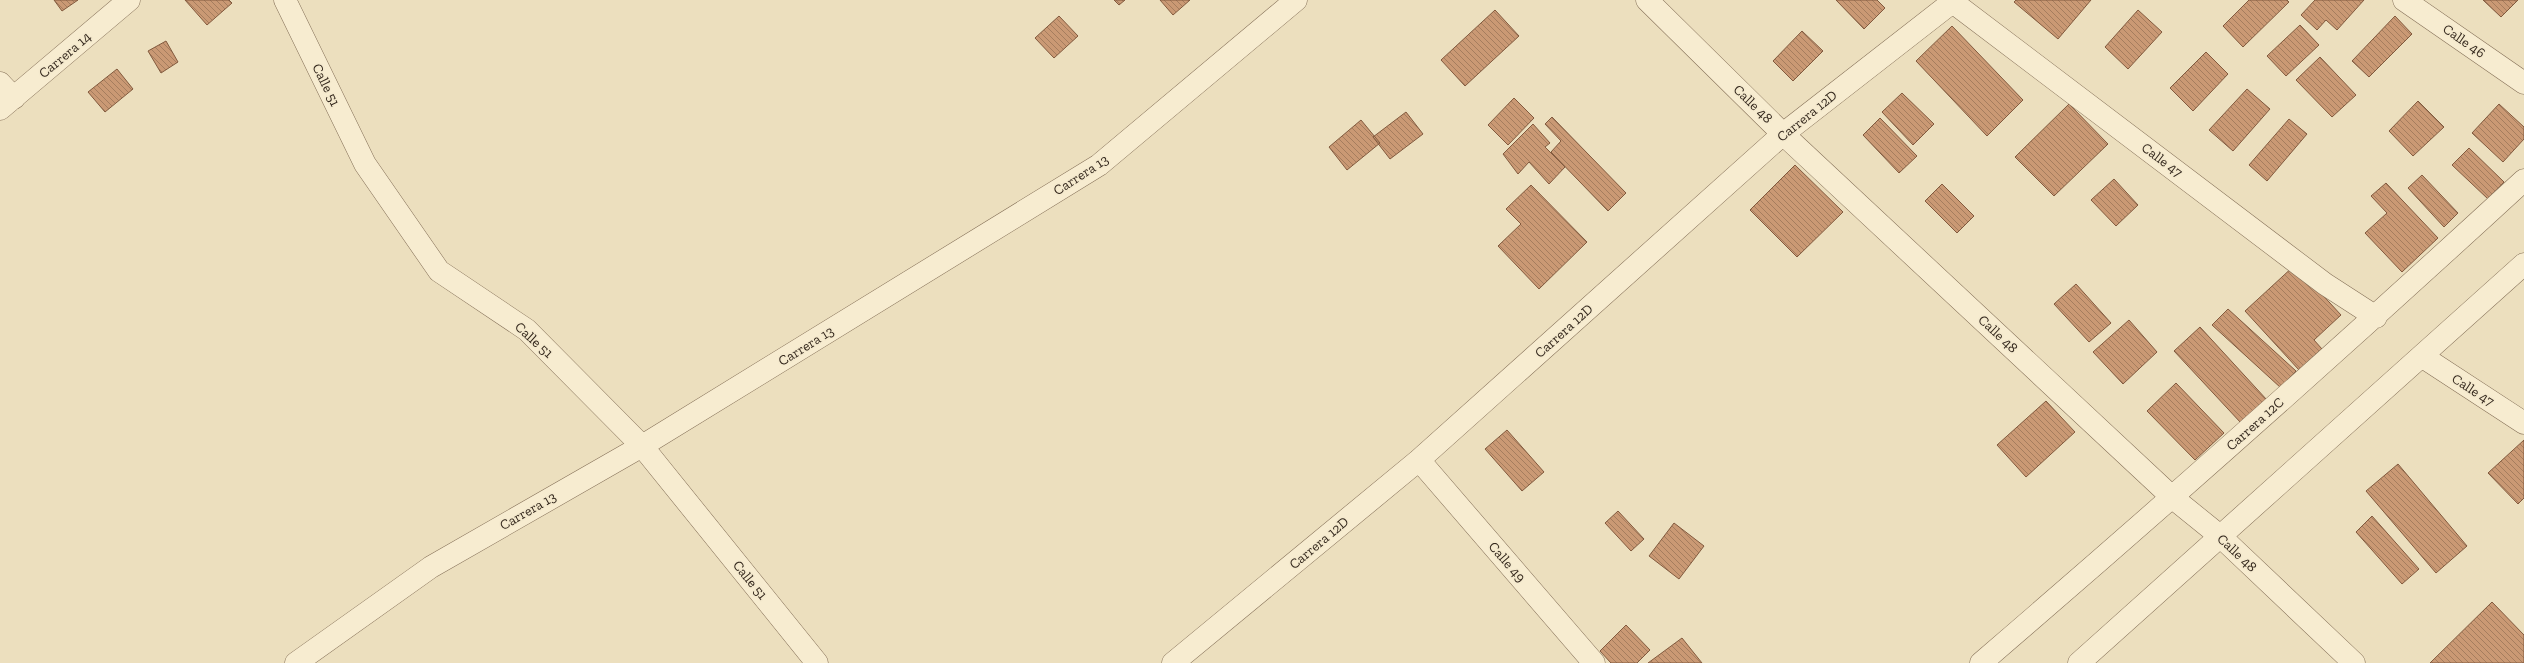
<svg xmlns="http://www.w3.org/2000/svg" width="2524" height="663" font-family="'Zilla Slab',serif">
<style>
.building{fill:url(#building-back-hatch);stroke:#825a3e}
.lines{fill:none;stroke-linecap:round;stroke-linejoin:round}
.street-casing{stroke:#846f57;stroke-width:23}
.street{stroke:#f7ecd0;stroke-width:22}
.labels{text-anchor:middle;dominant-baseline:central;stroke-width:3;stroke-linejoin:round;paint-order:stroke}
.street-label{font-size:14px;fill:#33271c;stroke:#f4e9cd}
</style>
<defs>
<pattern id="building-back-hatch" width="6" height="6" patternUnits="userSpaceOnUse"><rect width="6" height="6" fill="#ca9974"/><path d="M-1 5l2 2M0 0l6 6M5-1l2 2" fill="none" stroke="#a57d5e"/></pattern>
</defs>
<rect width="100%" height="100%" fill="#ecdfbe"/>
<!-- building -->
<path class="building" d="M 54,0 L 78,0 L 62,11 Z
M 185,0 L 229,0 L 232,3 L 207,25 Z
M 1114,0 L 1125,0 L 1119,5 Z
M 1160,0 L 1190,0 L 1173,15 Z
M 1836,0 L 1877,0 L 1885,8 L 1864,29 Z
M 2016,0 L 2091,0 L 2058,39 L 2014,2 Z
M 2249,0 L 2287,0 L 2289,2 L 2243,47 L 2223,26 Z
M 2315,0 L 2364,0 L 2337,30 L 2326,20 L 2317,30 L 2301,15 Z
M 2483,0 L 2518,0 L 2501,17 Z
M 1495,10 L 1519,36 L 1465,86 L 1441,60 Z
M 2138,10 L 2162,32 L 2128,69 L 2105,47 Z
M 1059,16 L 1078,36 L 1054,58 L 1035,38 Z
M 2395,16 L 2412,34 L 2369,77 L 2352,61 Z
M 2300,25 L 2319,45 L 2286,76 L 2267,56 Z
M 1952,26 L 2023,100 L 1987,136 L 1916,61 Z
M 1802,31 L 1823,51 L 1793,81 L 1773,61 Z
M 166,41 L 178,62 L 161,73 L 148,51 Z
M 2206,52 L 2228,74 L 2193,111 L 2170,88 Z
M 2320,57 L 2356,95 L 2332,117 L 2296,80 Z
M 117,69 L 133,89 L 105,112 L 88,92 Z
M 2247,89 L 2270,109 L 2233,151 L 2209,130 Z
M 1902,93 L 1934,124 L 1913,145 L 1882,112 Z
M 1514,98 L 1534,118 L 1508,145 L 1488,125 Z
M 2418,101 L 2444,127 L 2413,156 L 2389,131 Z
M 2069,104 L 2108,144 L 2054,196 L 2015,157 Z
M 2499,104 L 2524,127 L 2524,139 L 2503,162 L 2472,133 Z
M 1406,112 L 1423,134 L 1390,159 L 1373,137 Z
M 1552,117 L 1626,193 L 1608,211 L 1551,152 L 1561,141 L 1545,124 Z
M 1880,118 L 1917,156 L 1899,173 L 1863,135 Z
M 2289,119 L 2307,134 L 2267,181 L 2249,165 Z
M 1361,120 L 1380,143 L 1347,170 L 1329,147 Z
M 1533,124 L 1550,143 L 1545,147 L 1565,167 L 1549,184 L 1529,162 L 1518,174 L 1503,154 Z
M 2469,148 L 2504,182 L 2488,199 L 2452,165 Z
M 1795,165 L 1843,212 L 1797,257 L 1750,210 Z
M 2422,175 L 2458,213 L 2444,227 L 2408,188 Z
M 2114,179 L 2138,205 L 2116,226 L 2091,200 Z
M 2386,183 L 2438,238 L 2402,272 L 2365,233 L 2387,213 L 2371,196 Z
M 1942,184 L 1974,216 L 1957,233 L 1925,201 Z
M 1531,185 L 1587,242 L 1539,289 L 1498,246 L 1521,224 L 1506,209 Z
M 2295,265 L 2341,315 L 2314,340 L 2322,349 L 2299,370 L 2245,311 Z
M 2076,284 L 2111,323 L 2089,342 L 2054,304 Z
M 2228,309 L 2296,371 L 2281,388 L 2212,325 Z
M 2129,320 L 2157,352 L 2123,384 L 2093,352 Z
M 2200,327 L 2267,400 L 2241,423 L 2174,351 Z
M 2176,383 L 2224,433 L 2195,460 L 2147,411 Z
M 2046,401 L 2075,432 L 2026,477 L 1997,445 Z
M 1507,430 L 1544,472 L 1522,491 L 1485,449 Z
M 2524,440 L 2524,498 L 2518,504 L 2488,473 Z
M 2398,464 L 2467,546 L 2436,573 L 2366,491 Z
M 1618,511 L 1644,539 L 1631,551 L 1605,523 Z
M 2372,516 L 2419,569 L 2402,584 L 2356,532 Z
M 1674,523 L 1704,546 L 1679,579 L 1649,556 Z
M 2492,602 L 2524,635 L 2524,663 L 2430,663 Z
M 1626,625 L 1650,650 L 1637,663 L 1611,663 L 1600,651 Z
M 1682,638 L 1702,663 L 1648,663 Z"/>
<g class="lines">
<!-- street casing -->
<g class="street-casing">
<path id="street" d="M 285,0 L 365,164 L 439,271 L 527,330 L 642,446 L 817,663
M 1647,0 L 1783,134 L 2173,498 L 2220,536 L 2354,663
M 1950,0 L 2325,284 L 2376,317
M 2404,0 L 2524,83
M 0,83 L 14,98
M 0,109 L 129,0
M 2423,357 L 2524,423
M 1419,460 L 1594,663
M 296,663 L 431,567 L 642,446 L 1099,165 L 1296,0
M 1173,663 L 1419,460 L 1783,134 L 1955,0
M 1981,663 C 2165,505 2346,344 2524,180
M 2079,663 L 2524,264"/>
</g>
<!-- street -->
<use href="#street" class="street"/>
</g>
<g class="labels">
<!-- street labels -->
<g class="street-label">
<text transform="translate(2464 41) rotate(35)">Calle 46</text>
<text transform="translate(65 55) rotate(-40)">Carrera 14</text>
<text transform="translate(326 85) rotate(64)">Calle 51</text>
<text transform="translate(1753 104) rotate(44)">Calle 48</text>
<text transform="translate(1807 116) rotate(-39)">Carrera 12D</text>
<text transform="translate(2162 160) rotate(37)">Calle 47</text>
<text transform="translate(1081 175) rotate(-33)">Carrera 13</text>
<text transform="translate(1564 331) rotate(-42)">Carrera 12D</text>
<text transform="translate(1998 334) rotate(43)">Calle 48</text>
<text transform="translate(534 340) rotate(42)">Calle 51</text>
<text transform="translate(806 346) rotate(-32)">Carrera 13</text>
<text transform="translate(2473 390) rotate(33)">Calle 47</text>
<text transform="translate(2255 424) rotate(-42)">Carrera 12C</text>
<text transform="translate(528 511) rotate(-30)">Carrera 13</text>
<text transform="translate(1319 543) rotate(-40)">Carrera 12D</text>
<text transform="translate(2237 553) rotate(43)">Calle 48</text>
<text transform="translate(1507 562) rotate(49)">Calle 49</text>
<text transform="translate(750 580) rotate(51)">Calle 51</text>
</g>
</g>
</svg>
